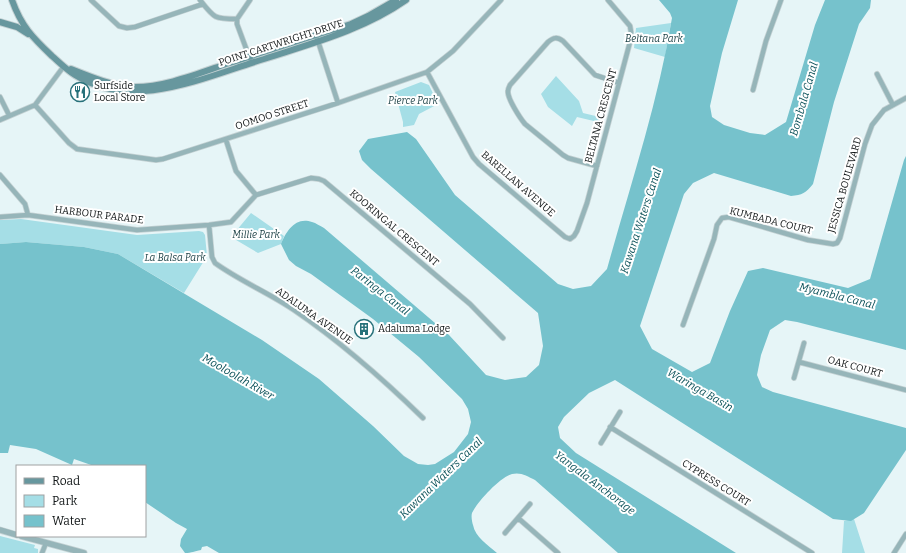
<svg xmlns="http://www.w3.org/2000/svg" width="906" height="553" font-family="Bitter,serif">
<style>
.green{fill:#a5dee6}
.water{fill:#76c2cc}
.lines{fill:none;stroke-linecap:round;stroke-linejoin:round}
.minor-casing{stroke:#c4d1d3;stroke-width:6}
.tertiary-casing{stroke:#c4d1d3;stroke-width:7}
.secondary-casing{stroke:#c4d1d3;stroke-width:8}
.minor{stroke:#96b5b9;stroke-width:4.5}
.tertiary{stroke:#96b5b9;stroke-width:5.5}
.secondary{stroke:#67979e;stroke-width:6}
.labels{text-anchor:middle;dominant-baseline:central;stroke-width:4;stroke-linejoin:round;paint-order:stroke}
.park-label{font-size:10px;font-style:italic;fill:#193e43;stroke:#fff}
.street-label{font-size:10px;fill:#101516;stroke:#fff}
.poi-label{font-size:10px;fill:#101516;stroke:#fff;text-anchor:start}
.water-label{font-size:11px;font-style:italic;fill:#084f57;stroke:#fff}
</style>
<rect width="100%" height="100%" fill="#e6f5f7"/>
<!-- green -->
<path class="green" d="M 671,23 L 665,57 L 634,48 L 636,28 Z
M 556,76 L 579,101 L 583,113 L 604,118 L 602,123 L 577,117 L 572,126 L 548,107 L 541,94 Z
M 421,82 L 429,85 L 438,104 L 419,114 L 414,125 L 403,127 L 403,122 L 395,92 Z
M 251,213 L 284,236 L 281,244 L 258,253 L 231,237 Z
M 21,219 L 137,235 L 199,231 L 203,232 L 205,235 L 207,256 L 184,293 L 118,254 L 84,247 L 26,242 L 0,244 L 0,220 Z
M 854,519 L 865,553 L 842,553 L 844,521 Z
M 0,536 L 35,545 L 34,548 L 38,549 L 38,553 L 0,553 Z"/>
<!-- water -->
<path class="water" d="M 659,0 L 738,0 L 722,53 L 710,106 L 712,117 L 724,125 L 750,133 L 765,135 L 786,122 L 815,25 L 825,0 L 871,0 L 870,8 L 859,24 L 834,102 L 813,184 C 806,193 802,195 791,196 L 714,173 L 693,183 L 684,194 L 640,326 L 652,349 L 692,372 L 710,363 L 730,311 L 748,271 L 763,268 L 848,288 L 870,279 L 904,160 L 906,156 L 906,350 L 797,322 L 785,320 L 770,330 L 761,355 L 757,375 L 762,387 L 773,392 L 906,428 L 906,450 L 864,513 L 851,521 L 833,519 L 615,380 L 589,393 L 564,417 L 558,427 L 560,438 L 576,453 L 736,553 L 618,553 L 535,480 C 527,476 521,472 512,474 C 500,477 477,502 472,513 C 471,516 472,522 473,525 C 475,537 488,545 497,553 L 219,553 L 207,546 L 202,547 L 201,550 C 194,551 192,553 185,553 L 180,546 L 181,539 L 187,529 L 176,523 L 145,502 L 145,466 L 94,466 L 74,459 L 72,465 L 36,449 L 10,445 L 8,453 L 0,453 L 0,244 L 26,242 L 84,247 L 118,254 L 262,340 L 319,379 L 373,426 L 404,456 L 418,464 L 428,465 L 435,464 L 454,452 L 468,434 L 471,422 L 468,409 L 462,399 L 419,357 L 373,319 L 311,274 L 296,266 L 289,260 L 281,244 C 286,231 296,216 312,222 C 316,223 320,226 324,228 L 449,335 L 486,375 L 505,380 L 526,377 L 539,365 L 543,346 L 538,313 L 371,169 L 362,160 L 359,151 L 368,139 L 407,132 L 416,139 L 455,195 L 558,284 L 573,289 L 591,286 L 607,269 C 630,186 658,103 672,18 L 670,13 Z"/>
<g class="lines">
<!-- minor casing -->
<g class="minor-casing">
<path id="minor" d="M 91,0 L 119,26 L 127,28 L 135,27 L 203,4
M 200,0 C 214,18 214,19 237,19
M 237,19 L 237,24 L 250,59
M 237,19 L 250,0
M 316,35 L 338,103
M 427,72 L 473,157 L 479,164 L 565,237 L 570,239 L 574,236 L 577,231 L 587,203 L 630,42 L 631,32 L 630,26 L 608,0
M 877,74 L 893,105
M 753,90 L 766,41 L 781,0
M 0,97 L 9,115
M 35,105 L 69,143 L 77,149 L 156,160 L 163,159 L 338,103 L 427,72 L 453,51 L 501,0
M 0,120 L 35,105 L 64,66
M 226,140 L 236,171 L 256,195
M 597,166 L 568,158 L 563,155 L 525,124 C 520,118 507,98 508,91 C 508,89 509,87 510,85 L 548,42 C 554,37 557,37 563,41 L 595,75 L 619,83
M 0,175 L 25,204 L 28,215
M 256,195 L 311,178 L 319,179 L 324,181 L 470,304 L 503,338
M 0,217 L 28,215 L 137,230 L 209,225 L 231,222 L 256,195
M 209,225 L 212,257 L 215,263 C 240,281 269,293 294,310 C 341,342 383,379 423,418
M 683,325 L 714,239 L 717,225 L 722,218 L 729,217 L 808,240 L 833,244 L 837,243 L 840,238 L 865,144 L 872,125 L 884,110 L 906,98
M 799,362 L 906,390
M 794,378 L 804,343
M 610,427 L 812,553
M 601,443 L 620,412
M 518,518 L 558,553
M 505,533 L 530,504
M 42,553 L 46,543
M 894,553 L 906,534"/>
</g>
<!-- tertiary casing -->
<g class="tertiary-casing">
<path id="tertiary" d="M 0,530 L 17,535
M 21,536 L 84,553"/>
</g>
<!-- secondary casing -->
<g class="secondary-casing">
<path id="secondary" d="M 12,0 C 21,26 33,38 52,56 C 59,62 67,70 75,75 C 134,112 204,77 264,59 C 313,43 363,30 406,0
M 0,22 L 17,27 L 28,34
M 71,69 C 91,77 110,85 132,87 C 162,88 197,74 226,64 C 268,51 309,37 351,24 L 368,16 L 396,0"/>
</g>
<!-- minor -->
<use href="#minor" class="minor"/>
<!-- tertiary -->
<use href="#tertiary" class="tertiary"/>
<!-- secondary -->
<use href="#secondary" class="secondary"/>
</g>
<!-- icons -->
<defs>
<g id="restaurant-ring" transform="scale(1)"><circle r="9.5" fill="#fff" stroke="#27717a" stroke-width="1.5"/><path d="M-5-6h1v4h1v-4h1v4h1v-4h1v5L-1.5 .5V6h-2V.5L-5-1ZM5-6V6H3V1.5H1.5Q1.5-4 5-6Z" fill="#27717a"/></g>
<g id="building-ring" transform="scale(1)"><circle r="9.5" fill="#fff" stroke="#27717a" stroke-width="1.5"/><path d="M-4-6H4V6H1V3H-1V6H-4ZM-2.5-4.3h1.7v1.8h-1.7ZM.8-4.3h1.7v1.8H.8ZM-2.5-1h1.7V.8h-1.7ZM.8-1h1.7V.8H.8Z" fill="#27717a"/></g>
</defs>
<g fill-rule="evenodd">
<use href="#restaurant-ring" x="80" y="92"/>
<use href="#building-ring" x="364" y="329"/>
</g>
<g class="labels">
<!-- park labels -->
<g class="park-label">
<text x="654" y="39">Beltana Park</text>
<text x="413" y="101">Pierce Park</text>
<text x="256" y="235">Millie Park</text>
<text x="175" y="258">La Balsa Park</text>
</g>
<!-- street labels -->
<g class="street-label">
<text transform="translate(281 43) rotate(-18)">POINT CARTWRIGHT DRIVE</text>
<text transform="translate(272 115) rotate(-18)">OOMOO STREET</text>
<text transform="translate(601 116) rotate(-75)">BELTANA CRESCENT</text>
<text transform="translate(518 184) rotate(41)">BARELLAN AVENUE</text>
<text transform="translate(845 185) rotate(-74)">JESSICA BOULEVARD</text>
<text transform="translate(99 215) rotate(7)">HARBOUR PARADE</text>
<text transform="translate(771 221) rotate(14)">KUMBADA COURT</text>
<text transform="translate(394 228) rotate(40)">KOORINGAL CRESCENT</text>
<text transform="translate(314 316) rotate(35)">ADALUMA AVENUE</text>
<text transform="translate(855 367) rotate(15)">OAK COURT</text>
<text transform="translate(716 483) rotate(32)">CYPRESS COURT</text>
</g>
<!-- poi labels -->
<g class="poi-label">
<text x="94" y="86">Surfside<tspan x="94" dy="12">Local Store</tspan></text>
<text x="378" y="329">Adaluma Lodge</text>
</g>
<!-- water labels -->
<g class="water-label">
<text transform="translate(804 99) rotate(-74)">Bombala Canal</text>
<text transform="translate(641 221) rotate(-72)">Kawana Waters Canal</text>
<text transform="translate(380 291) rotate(38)">Paringa Canal</text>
<text transform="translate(837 296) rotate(14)">Myambla Canal</text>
<text transform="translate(238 377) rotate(30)">Mooloolah River</text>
<text transform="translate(700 390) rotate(30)">Waringa Basin</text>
<text transform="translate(441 478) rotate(-44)">Kawana Waters Canal</text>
<text transform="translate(595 483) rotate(37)">Yangala Anchorage</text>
</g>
</g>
<!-- legend -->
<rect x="16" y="465" width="130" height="72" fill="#ffffff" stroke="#9fa1a2"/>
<rect x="24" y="478" width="20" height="6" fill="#67979e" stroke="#9fa1a2"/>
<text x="52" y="485" font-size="12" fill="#101516">Road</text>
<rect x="24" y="495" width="20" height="12" fill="#a5dee6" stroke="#9fa1a2"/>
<text x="52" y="505" font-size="12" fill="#101516">Park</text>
<rect x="24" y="515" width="20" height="12" fill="#76c2cc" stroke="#9fa1a2"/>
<text x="52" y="525" font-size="12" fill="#101516">Water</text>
</svg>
